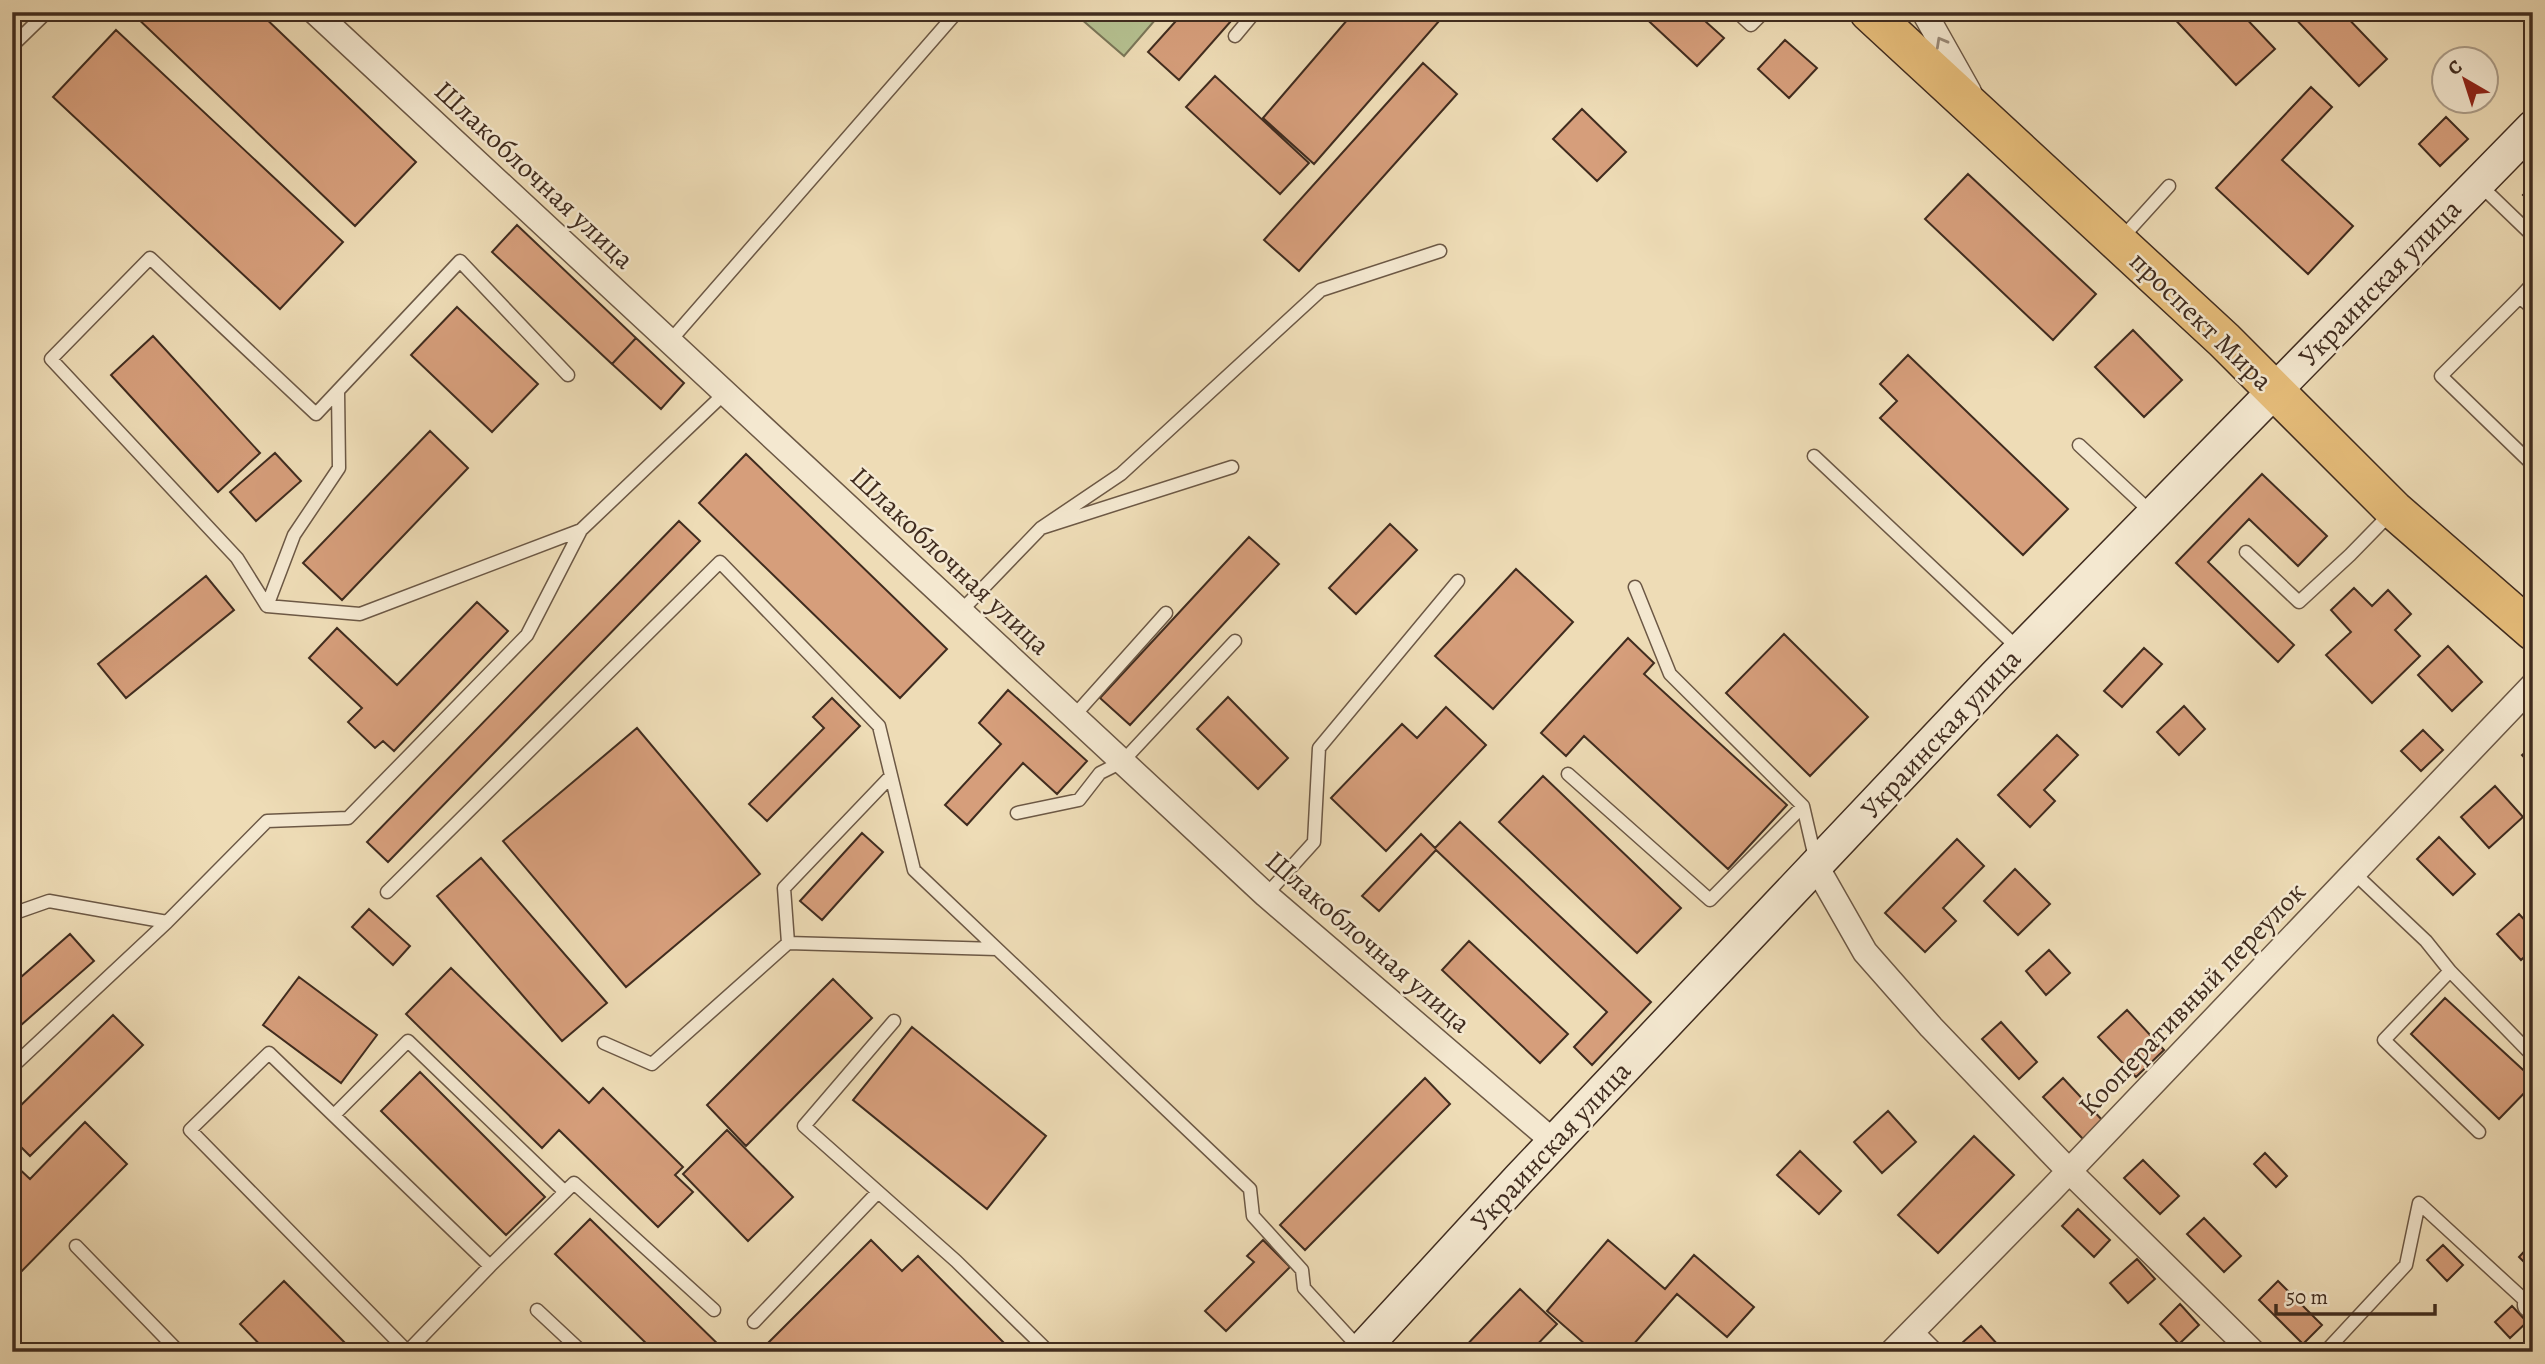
<svg xmlns="http://www.w3.org/2000/svg" width="2545" height="1364" font-family="Alegreya,serif">
<style>
.green{fill:#b5c191;stroke:#7a7658;stroke-width:2}
.building{fill:#d69e7b;stroke:#402c1f;stroke-width:2}
.lines{fill:none;stroke-linecap:round;stroke-linejoin:round}
.lane-casing{stroke:#6c5845;stroke-width:15}
.street-casing{stroke:#6c5845;stroke-width:27}
.secondary-casing{stroke:#402c1f;stroke-width:36}
.primary-casing{stroke:#402c1f;stroke-width:41}
.lane{stroke:#f4e8d0;stroke-width:12}
.street{stroke:#f4e8d0;stroke-width:24}
.secondary{stroke:#f4e8d0;stroke-width:33}
.primary{stroke:#e7be7b;stroke-width:38}
.oneway{stroke:#9a8a78}
.labels{text-anchor:middle;dominant-baseline:central;stroke-width:5;stroke-linejoin:round;paint-order:stroke}
.street-label{font-size:28px;fill:#402c1f;stroke:#f4e8d0}
</style>
<rect width="100%" height="100%" fill="#eedcb6"/>
<filter id="stains"><feTurbulence type="fractalNoise" baseFrequency=".00286" numOctaves="4"/><feColorMatrix values="0 0 0 0 .2 0 0 0 0 .09 0 0 0 0 .02 0 0 0 .5 -.17"/></filter>
<radialGradient id="worn" r=".72"><stop offset=".6" stop-color="#630" stop-opacity="0"/><stop offset="1" stop-color="#630" stop-opacity=".3"/></radialGradient>
<!-- green -->
<path class="green" d="M 1073,12 L 1162,12 L 1124,56 Z"/>
<!-- building -->
<path class="building" d="M 259,12 L 416,162 L 355,226 L 132,13 Z
M 1184,12 L 1239,12 L 1179,80 L 1148,52 Z
M 1354,12 L 1447,12 L 1314,164 L 1263,118 Z
M 1639,12 L 1695,12 L 1724,38 L 1697,66 Z
M 2171,12 L 2240,12 L 2275,49 L 2236,85 L 2169,13 Z
M 2289,12 L 2342,12 L 2387,59 L 2359,86 Z
M 116,30 L 343,242 L 280,309 L 53,97 Z
M 1785,40 L 1817,68 L 1789,98 L 1758,69 Z
M 1423,63 L 1457,94 L 1299,271 L 1264,240 Z
M 1215,76 L 1309,163 L 1280,194 L 1186,107 Z
M 2311,87 L 2332,107 L 2282,160 L 2353,226 L 2308,274 L 2216,188 Z
M 1582,109 L 1626,152 L 1597,181 L 1553,139 Z
M 2446,117 L 2468,139 L 2440,166 L 2419,144 Z
M 1968,174 L 2096,294 L 2053,340 L 1925,219 Z
M 2533,185 L 2533,204 L 2523,195 Z
M 517,225 L 636,338 L 612,364 L 492,252 Z
M 457,307 L 538,384 L 492,432 L 411,355 Z
M 2133,330 L 2182,380 L 2144,417 L 2095,367 Z
M 153,336 L 260,453 L 218,492 L 111,375 Z
M 636,338 L 684,383 L 661,409 L 612,364 Z
M 1908,355 L 2068,509 L 2023,555 L 1880,418 L 1897,401 L 1880,384 Z
M 430,431 L 468,468 L 342,600 L 303,563 Z
M 275,453 L 301,481 L 256,521 L 230,492 Z
M 746,454 L 947,649 L 900,698 L 699,503 Z
M 2262,474 L 2327,536 L 2298,566 L 2249,519 L 2208,562 L 2294,645 L 2278,662 L 2176,563 Z
M 679,521 L 700,541 L 388,862 L 367,842 Z
M 1390,524 L 1417,550 L 1356,614 L 1329,588 Z
M 1249,537 L 1279,564 L 1130,725 L 1100,698 Z
M 1516,569 L 1573,622 L 1493,709 L 1435,656 Z
M 206,576 L 234,610 L 126,698 L 98,664 Z
M 2354,588 L 2372,606 L 2388,590 L 2411,614 L 2395,630 L 2420,656 L 2372,703 L 2326,655 L 2351,632 L 2331,610 Z
M 477,602 L 508,631 L 394,751 L 383,741 L 375,748 L 348,722 L 362,708 L 309,658 L 337,628 L 397,685 Z
M 1784,634 L 1868,717 L 1810,776 L 1726,693 Z
M 1628,638 L 1654,663 L 1644,674 L 1787,805 L 1728,869 L 1584,736 L 1566,756 L 1541,733 Z
M 2448,646 L 2482,682 L 2452,711 L 2418,675 Z
M 2144,648 L 2162,664 L 2122,707 L 2104,691 Z
M 1008,690 L 1087,761 L 1057,794 L 1023,763 L 967,825 L 945,805 L 1001,744 L 979,723 Z
M 1228,697 L 1288,758 L 1258,789 L 1197,729 Z
M 832,698 L 860,726 L 767,821 L 749,804 L 824,728 L 813,717 Z
M 2184,706 L 2205,729 L 2179,755 L 2157,732 Z
M 1446,707 L 1486,745 L 1386,851 L 1331,798 L 1402,724 L 1417,738 Z
M 637,728 L 760,874 L 626,987 L 503,841 Z
M 2423,730 L 2443,750 L 2421,771 L 2401,751 Z
M 2057,735 L 2078,755 L 2044,790 L 2055,801 L 2030,827 L 1998,795 Z
M 2533,746 L 2533,767 L 2522,755 Z
M 1543,776 L 1681,908 L 1637,953 L 1499,822 Z
M 2495,786 L 2523,817 L 2489,848 L 2461,817 Z
M 1460,822 L 1651,1002 L 1592,1065 L 1574,1047 L 1607,1012 L 1436,850 L 1379,911 L 1362,896 L 1421,834 L 1435,848 Z
M 862,833 L 883,852 L 822,920 L 800,901 Z
M 2439,837 L 2475,874 L 2453,895 L 2417,859 Z
M 1957,839 L 1984,866 L 1943,908 L 1956,921 L 1925,952 L 1885,913 Z
M 481,858 L 607,1003 L 562,1041 L 437,896 Z
M 2015,869 L 2050,904 L 2018,935 L 1984,901 Z
M 369,909 L 410,946 L 393,965 L 352,927 Z
M 2519,914 L 2533,929 L 2533,949 L 2521,960 L 2497,934 Z
M 70,934 L 94,961 L 12,1033 L 12,985 Z
M 1469,941 L 1568,1034 L 1540,1063 L 1442,970 Z
M 2049,950 L 2070,973 L 2046,995 L 2026,971 Z
M 451,968 L 589,1103 L 603,1088 L 683,1167 L 675,1175 L 693,1192 L 658,1227 L 559,1130 L 542,1148 L 406,1014 Z
M 299,977 L 377,1035 L 341,1083 L 263,1025 Z
M 833,979 L 872,1018 L 746,1146 L 707,1105 Z
M 2445,998 L 2533,1079 L 2533,1084 L 2499,1119 L 2411,1034 Z
M 2127,1010 L 2164,1050 L 2136,1077 L 2098,1037 Z
M 113,1015 L 143,1045 L 30,1156 L 12,1138 L 12,1114 Z
M 2001,1022 L 2037,1062 L 2019,1079 L 1982,1039 Z
M 912,1027 L 1046,1136 L 987,1209 L 853,1100 Z
M 420,1072 L 545,1197 L 506,1235 L 381,1111 Z
M 1425,1078 L 1450,1104 L 1305,1250 L 1280,1225 Z
M 2063,1078 L 2103,1121 L 2083,1139 L 2043,1097 Z
M 1888,1111 L 1916,1142 L 1882,1173 L 1854,1142 Z
M 85,1122 L 127,1164 L 12,1281 L 12,1162 L 30,1179 Z
M 727,1130 L 793,1197 L 748,1241 L 683,1174 Z
M 1974,1136 L 2014,1175 L 1938,1253 L 1898,1215 Z
M 1800,1151 L 1841,1191 L 1819,1214 L 1777,1175 Z
M 2265,1153 L 2287,1176 L 2276,1187 L 2254,1164 Z
M 2143,1160 L 2179,1196 L 2160,1214 L 2124,1178 Z
M 2078,1209 L 2110,1240 L 2094,1257 L 2062,1226 Z
M 2204,1218 L 2241,1256 L 2224,1272 L 2187,1234 Z
M 590,1219 L 726,1352 L 655,1352 L 555,1254 Z
M 871,1240 L 902,1271 L 918,1256 L 1013,1352 L 759,1352 Z
M 1263,1240 L 1290,1267 L 1226,1331 L 1205,1311 L 1254,1262 L 1247,1256 Z
M 1608,1240 L 1665,1289 L 1694,1255 L 1754,1307 L 1727,1337 L 1677,1294 L 1627,1352 L 1594,1352 L 1547,1311 Z
M 2532,1243 L 2533,1243 L 2533,1271 L 2519,1257 Z
M 2443,1245 L 2463,1265 L 2447,1281 L 2427,1260 Z
M 2137,1259 L 2155,1279 L 2128,1303 L 2110,1283 Z
M 284,1281 L 354,1352 L 267,1352 L 240,1324 Z
M 2278,1281 L 2322,1325 L 2303,1344 L 2259,1300 Z
M 1520,1289 L 1557,1324 L 1530,1352 L 1460,1352 Z
M 2180,1304 L 2199,1325 L 2179,1344 L 2160,1324 Z
M 2512,1306 L 2527,1322 L 2510,1338 L 2495,1322 Z
M 1981,1326 L 1998,1345 L 1991,1352 L 1971,1352 L 1963,1342 Z"/>
<g class="lines">
<!-- lane casing -->
<g class="lane-casing">
<path id="lane" d="M 1737,12 L 1751,25 L 1764,12
M 1235,36 L 1255,12
M 12,46 L 47,12
M 2480,185 L 2533,236
M 2121,239 L 2169,186
M 2533,283 L 2520,297 L 2533,309
M 2520,297 L 2441,376 L 2533,465
M 670,341 L 957,12
M 568,375 L 460,261 L 316,414 L 150,258 L 51,359 L 237,558 L 267,606 L 360,614 L 581,530
M 2079,445 L 2153,514
M 1814,456 L 2020,650
M 1041,528 L 1121,474 L 1321,290 L 1440,251
M 2246,552 L 2299,602 L 2350,555 L 2392,512
M 1635,587 L 1670,674 L 1803,806 L 1816,862
M 267,606 L 294,535 L 339,468 L 338,391
M 961,611 L 1041,528 L 1232,467
M 1073,717 L 1166,613
M 1568,774 L 1710,900 L 1803,806
M 1017,813 L 1079,800 L 1100,773 L 1122,762 L 1235,641
M 2354,873 L 2426,941 L 2450,971 L 2384,1040 L 2479,1132
M 387,892 L 720,562 L 879,726 L 914,870 L 1250,1189 L 1253,1216 L 1302,1270 L 1304,1288 L 1361,1350
M 1266,895 L 1314,842 L 1319,748 L 1458,581
M 12,914 L 49,901 L 167,922 L 267,821 L 348,818 L 527,635 L 581,530 L 726,392
M 788,943 L 784,888 L 891,776
M 2450,971 L 2533,1056
M 894,1021 L 804,1126 L 956,1261 L 1049,1352
M 604,1043 L 652,1064 L 788,943 L 997,949
M 12,1067 L 167,922
M 334,1115 L 408,1041 L 565,1192
M 76,1246 L 179,1352
M 537,1310 L 582,1352
M 754,1322 L 878,1192
M 408,1351 L 490,1266
M 408,1352 L 190,1130 L 269,1053 L 490,1266 L 574,1183 L 714,1310
M 2325,1352 L 2406,1265 L 2419,1203 L 2530,1305"/>
</g>
<!-- street casing -->
<g class="street-casing">
<path id="street" d="M 315,12 L 1266,895 L 1554,1142
M 1924,12 L 1969,92
M 1816,866 L 1865,952 L 1931,1027 L 2069,1171 L 2253,1352
M 2530,1305 L 2533,1302
M 1911,1333 L 1930,1352
M 1892,1352 L 2052,1189 L 2533,685"/>
</g>
<!-- secondary casing -->
<g class="secondary-casing">
<path id="secondary" d="M 1360,1352 L 1519,1179 L 1996,675 L 2533,127"/>
</g>
<!-- primary casing -->
<g class="primary-casing">
<path id="primary" d="M 1869,12 L 2224,340 L 2394,510 L 2533,631"/>
</g>
<!-- lane -->
<use href="#lane" class="lane"/>
<!-- street -->
<use href="#street" class="street"/>
<!-- secondary -->
<use href="#secondary" class="secondary"/>
<!-- primary -->
<use href="#primary" class="primary"/>
</g>
<!-- one-way arrows -->
<defs><path id="oneway-chevron" d="M-2-3.5L2.5 0L-2 3.5" fill="none" stroke-width="1.6" stroke-linecap="round" stroke-linejoin="round" transform="scale(1.75)"/></defs>
<use class="oneway" href="#oneway-chevron" transform="translate(1941 42) rotate(-119)"/>
<g class="labels">
<!-- street labels -->
<g class="street-label">
<text transform="translate(534 175) rotate(43)">Шлакоблочная улица</text>
<text transform="translate(2380 283) rotate(-46)">Украинская улица</text>
<text transform="translate(2201 321) rotate(44)">проспект Мира</text>
<text transform="translate(950 561) rotate(43)">Шлакоблочная улица</text>
<text transform="translate(1941 734) rotate(-47)">Украинская улица</text>
<text transform="translate(1368 942) rotate(41)">Шлакоблочная улица</text>
<text transform="translate(2192 999) rotate(-46)">Кооперативный переулок</text>
<text transform="translate(1551 1146) rotate(-47)">Украинская улица</text>
</g>
</g>
<!-- margin -->
<rect width="2545" height="1364" fill="none" stroke="#eedcb6" stroke-width="42"/>
<rect x="14" y="14" width="2517" height="1336" fill="none" stroke="#402c1f" stroke-width="3.5"/>
<rect x="21" y="21" width="2503" height="1322" fill="none" stroke="#402c1f" stroke-width="2"/>
<!-- north arrow -->
<g transform="translate(2465 80) rotate(321)"><circle r="33" fill="#f4e8d0" stroke="#ac9d89" stroke-width="2"/>
<path d="M0-5L12 26L0 18L-12 26Z" fill="#8f2418"/>
<text y="-10" font-size="19" font-weight="bold" text-anchor="middle" fill="#402c1f">С</text>
</g>
<!-- scale -->
<path d="M2276 1304v10h159v-10" fill="none" stroke="#402c1f" stroke-width="3.5"/>
<text x="2286" y="1304" font-size="21" fill="#402c1f" stroke="#f4e8d0" stroke-width="5" paint-order="stroke">50 m</text>
<rect width="100%" height="100%" filter="url(#stains)"/>
<rect width="100%" height="100%" fill="url(#worn)"/>
</svg>
